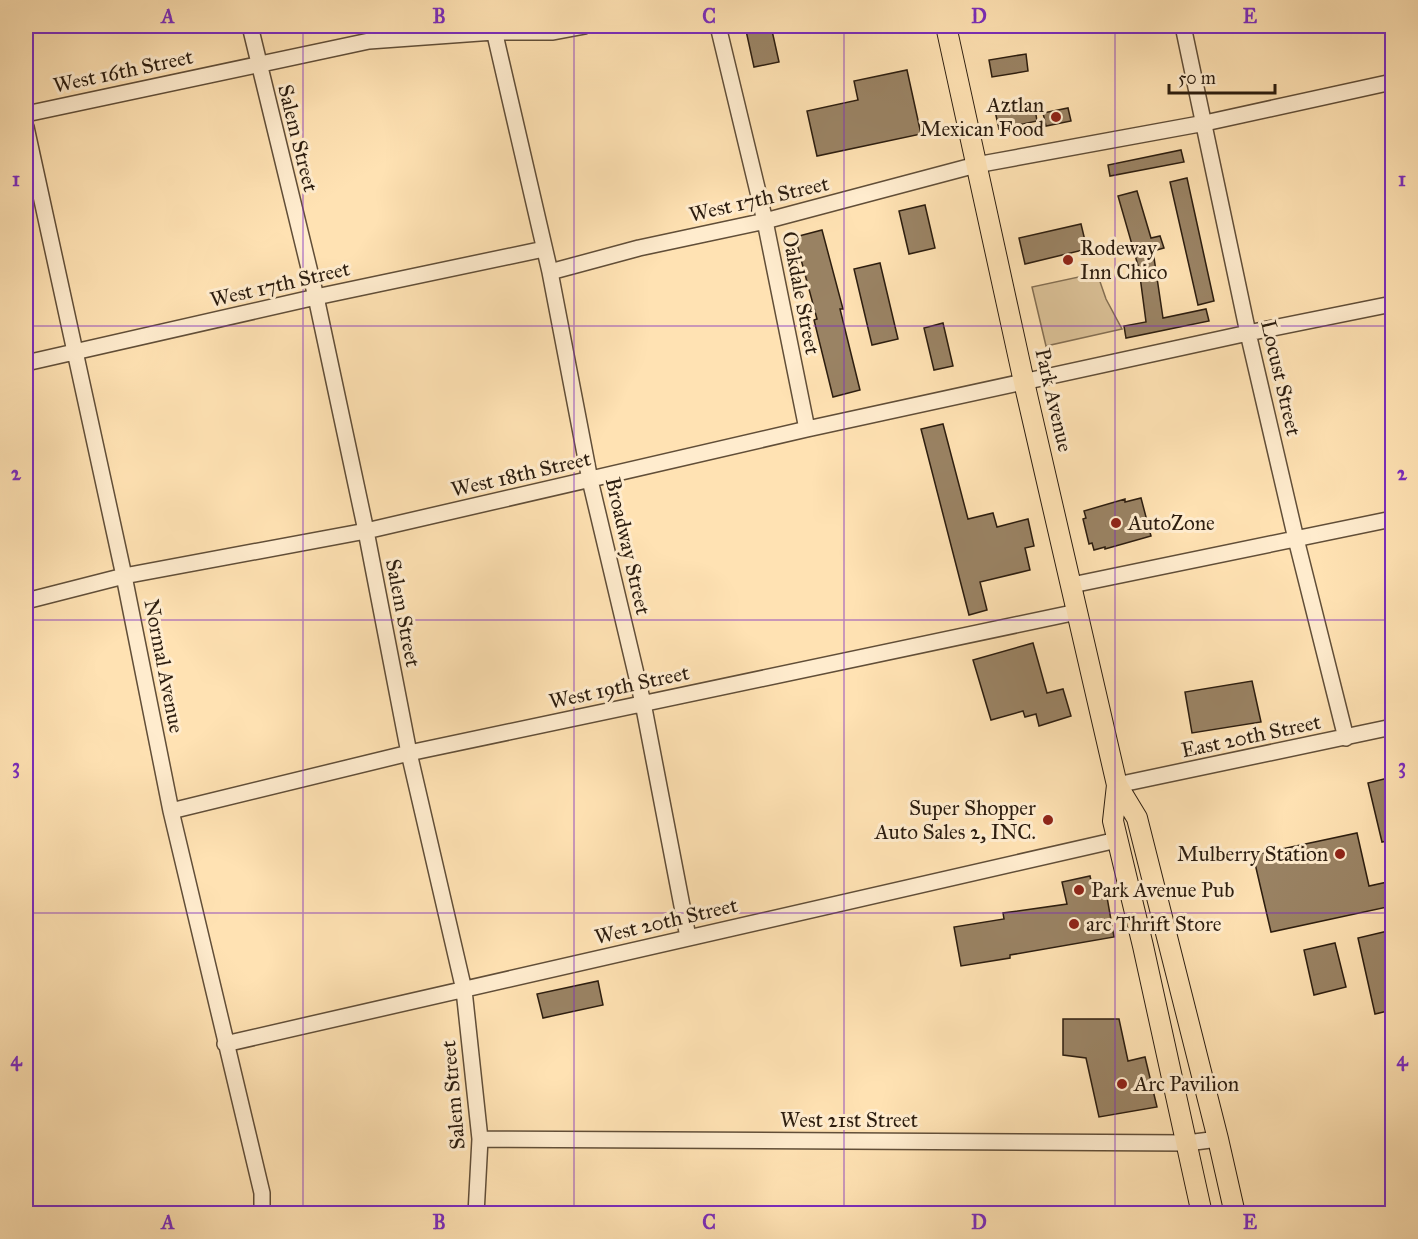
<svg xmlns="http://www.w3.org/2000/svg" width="1418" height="1239" font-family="'IM FELL Great Primer',serif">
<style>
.green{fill:#dbc197;stroke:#846f53;stroke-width:1.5}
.building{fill:#9a8364;stroke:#2c1d0f;stroke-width:1.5}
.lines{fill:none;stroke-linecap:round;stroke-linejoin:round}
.minor-casing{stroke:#614e38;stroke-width:18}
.major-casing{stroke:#2c1d0f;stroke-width:22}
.minor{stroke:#ffecce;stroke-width:15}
.major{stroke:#ffe2b3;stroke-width:20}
.grid{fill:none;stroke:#7b2cbf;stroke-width:1.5;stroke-opacity:0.55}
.poi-dot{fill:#8f2418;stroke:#ffecce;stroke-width:2}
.labels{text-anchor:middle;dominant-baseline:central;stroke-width:6;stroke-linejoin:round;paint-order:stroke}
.street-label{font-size:21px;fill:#2c1d0f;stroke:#ffecce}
.poi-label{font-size:21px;fill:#2c1d0f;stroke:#ffecce;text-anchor:start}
.neatline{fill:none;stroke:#7b2cbf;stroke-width:2}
.grid-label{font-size:20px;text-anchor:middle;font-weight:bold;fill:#7b2cbf}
</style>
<rect width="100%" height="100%" fill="#ffe2b3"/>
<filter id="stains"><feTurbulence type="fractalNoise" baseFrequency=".00333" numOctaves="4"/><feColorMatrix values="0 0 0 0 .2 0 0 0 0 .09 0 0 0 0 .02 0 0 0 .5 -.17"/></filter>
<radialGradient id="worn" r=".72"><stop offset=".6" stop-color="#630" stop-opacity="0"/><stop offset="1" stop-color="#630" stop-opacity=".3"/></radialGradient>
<!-- green -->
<path class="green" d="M 1097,273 L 1106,299 L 1122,329 L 1046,346 L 1032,287 Z"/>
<!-- building -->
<path class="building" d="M 745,26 L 771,26 L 779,62 L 754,67 Z
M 1026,54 L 1028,71 L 992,77 L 989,60 Z
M 907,70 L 921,134 L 817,156 L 807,111 L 858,100 L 854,81 Z
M 1034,103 L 1037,121 L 999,129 L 995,111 Z
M 1068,108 L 1071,121 L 1046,126 L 1043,113 Z
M 1181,150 L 1184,162 L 1110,176 L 1108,165 Z
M 1187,178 L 1214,301 L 1198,305 L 1170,182 Z
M 1137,191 L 1151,238 L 1160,236 L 1164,248 L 1153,251 L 1163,318 L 1206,309 L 1209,321 L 1126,338 L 1124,326 L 1146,322 L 1139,269 L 1118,196 Z
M 925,205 L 935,248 L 909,254 L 899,211 Z
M 1081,224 L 1087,249 L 1025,264 L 1019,238 Z
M 822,230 L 843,309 L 840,309 L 860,390 L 833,397 L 814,320 L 817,319 L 795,237 Z
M 880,263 L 898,339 L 872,345 L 854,269 Z
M 943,323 L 953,366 L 934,370 L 924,328 Z
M 943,424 L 968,519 L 993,513 L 997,527 L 1028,519 L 1034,546 L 1025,548 L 1030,570 L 980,582 L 987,610 L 969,615 L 921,429 Z
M 1141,498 L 1151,536 L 1105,549 L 1105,547 L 1094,550 L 1092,543 L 1089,544 L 1083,519 L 1086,518 L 1084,511 L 1125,499 L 1125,502 Z
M 1033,643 L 1047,693 L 1063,689 L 1071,716 L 1039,726 L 1036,714 L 1025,717 L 1023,711 L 991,720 L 973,660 Z
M 1252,681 L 1261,722 L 1192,733 L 1185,692 Z
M 1392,777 L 1392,840 L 1382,842 L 1368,783 Z
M 1357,833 L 1369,886 L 1392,881 L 1392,906 L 1271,932 L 1253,855 Z
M 1090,876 L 1095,899 L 1107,897 L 1114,937 L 1010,955 L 1010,958 L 961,966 L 954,927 L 1004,919 L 1003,913 L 1067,904 L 1062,882 Z
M 1392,930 L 1392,1010 L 1375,1014 L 1358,938 Z
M 1335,943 L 1346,987 L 1314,995 L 1304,950 Z
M 598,981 L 603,1005 L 543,1018 L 537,994 Z
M 1063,1019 L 1119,1019 L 1128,1061 L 1145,1057 L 1157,1107 L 1099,1117 L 1086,1058 L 1063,1055 Z"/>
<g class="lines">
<!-- minor casing -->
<g class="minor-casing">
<path id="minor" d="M 250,26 L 316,297 L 366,531 L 409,753 L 464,990 L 480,1139 L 476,1214
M 493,26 L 550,272 L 590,480 L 643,703 L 688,937
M 718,26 L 765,221 L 807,429
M 1183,26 L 1248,333 L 1296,539 L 1346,738
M 26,114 L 369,41 L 494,32 L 553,32 L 585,26
M 26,127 L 124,576 L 171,811 L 262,1193 L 262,1214
M 550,272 L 639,248 L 765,221 L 976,165 L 1205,123 L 1392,82
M 26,363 L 316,297 L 544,249
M 1072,585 L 1392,519
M 26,601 L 124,576 L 366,531 L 807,429 L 1248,333 L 1392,304
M 1117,785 L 1392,727
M 171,811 L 409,753 L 1077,612
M 225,1044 L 1117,840
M 480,1139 L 1187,1143 L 1218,1139"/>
</g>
<!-- major casing -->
<g class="major-casing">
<path id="major" d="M 946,26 L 1024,382 L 1117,785 L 1137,818 L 1218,1139 L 1235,1214
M 1117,785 L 1113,821 L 1143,946 L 1202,1214"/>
</g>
<!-- minor -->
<use href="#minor" class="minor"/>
<!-- major -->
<use href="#major" class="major"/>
</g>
<!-- grid -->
<path class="grid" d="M 303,26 L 303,1214M 574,26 L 574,1214M 844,26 L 844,1214M 1115,26 L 1115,1214M 26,326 L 1392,326M 26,620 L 1392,620M 26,913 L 1392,913"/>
<!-- markers -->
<g class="poi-dot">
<circle cx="1056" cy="117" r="6"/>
<circle cx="1068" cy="260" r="6"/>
<circle cx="1116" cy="523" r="6"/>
<circle cx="1048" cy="820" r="6"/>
<circle cx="1340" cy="854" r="6"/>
<circle cx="1079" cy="890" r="6"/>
<circle cx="1074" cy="924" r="6"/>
<circle cx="1122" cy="1084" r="6"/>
</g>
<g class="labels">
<!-- street labels -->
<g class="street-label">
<text transform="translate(123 71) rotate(-12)">West 16th Street</text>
<text transform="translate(298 138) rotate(76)">Salem Street</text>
<text transform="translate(759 199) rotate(-13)">West 17th Street</text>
<text transform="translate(280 284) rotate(-13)">West 17th Street</text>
<text transform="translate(801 293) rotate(79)">Oakdale Street</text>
<text transform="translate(1281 378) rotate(77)">Locust Street</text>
<text transform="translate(1054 400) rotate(77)">Park Avenue</text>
<text transform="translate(521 474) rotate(-13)">West 18th Street</text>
<text transform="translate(628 546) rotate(77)">Broadway Street</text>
<text transform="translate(403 613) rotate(79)">Salem Street</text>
<text transform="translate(164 666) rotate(79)">Normal Avenue</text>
<text transform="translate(619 687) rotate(-12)">West 19th Street</text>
<text transform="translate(1251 736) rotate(-12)">East 20th Street</text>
<text transform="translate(666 921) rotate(-13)">West 20th Street</text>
<text transform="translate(453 1095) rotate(-95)">Salem Street</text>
<text x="849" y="1120">West 21st Street</text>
</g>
<!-- poi labels -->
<g class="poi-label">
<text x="1044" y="105" text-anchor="end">Aztlan<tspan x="1044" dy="24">Mexican Food</tspan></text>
<text x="1080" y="248">Rodeway<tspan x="1080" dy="24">Inn Chico</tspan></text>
<text x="1128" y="523">AutoZone</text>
<text x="1036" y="808" text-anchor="end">Super Shopper<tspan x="1036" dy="24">Auto Sales 2, INC.</tspan></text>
<text x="1328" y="854" text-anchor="end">Mulberry Station</text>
<text x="1091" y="890">Park Avenue Pub</text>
<text x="1086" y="924">arc Thrift Store</text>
<text x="1134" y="1084">Arc Pavilion</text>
</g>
</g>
<!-- margin -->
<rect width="1418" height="1239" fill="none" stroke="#ffe2b3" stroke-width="66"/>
<!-- scale -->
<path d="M1169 84v9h106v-9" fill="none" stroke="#2c1d0f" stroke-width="3"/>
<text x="1178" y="84" font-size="18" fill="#2c1d0f" stroke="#ffecce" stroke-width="4.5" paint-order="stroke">50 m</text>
<rect x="33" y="33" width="1352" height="1173" class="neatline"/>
<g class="grid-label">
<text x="168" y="23">A</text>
<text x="439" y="23">B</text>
<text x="709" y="23">C</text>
<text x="979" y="23">D</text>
<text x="1250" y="23">E</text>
<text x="16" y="186">1</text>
<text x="1402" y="186">1</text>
<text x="16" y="480">2</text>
<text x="1402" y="480">2</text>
<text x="16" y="773">3</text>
<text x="1402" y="773">3</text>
<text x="16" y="1066">4</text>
<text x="1402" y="1066">4</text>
<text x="168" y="1229">A</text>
<text x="439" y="1229">B</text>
<text x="709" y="1229">C</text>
<text x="979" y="1229">D</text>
<text x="1250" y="1229">E</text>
</g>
<rect width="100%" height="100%" filter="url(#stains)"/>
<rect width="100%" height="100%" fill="url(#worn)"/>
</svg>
